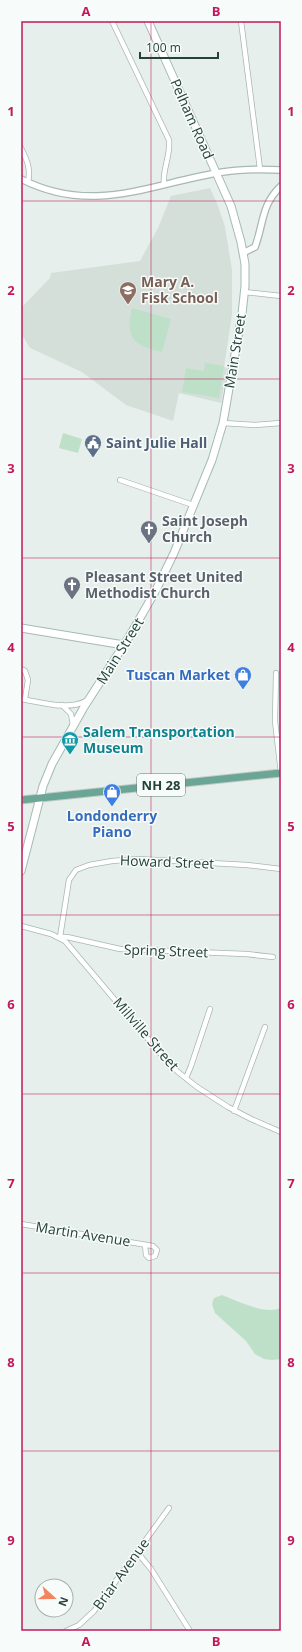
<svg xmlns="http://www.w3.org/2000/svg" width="302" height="1652" viewBox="0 0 302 1652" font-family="'Open Sans',sans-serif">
	<rect width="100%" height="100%" fill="#e6efeb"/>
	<!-- built -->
	<polygon fill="#d4dfda" points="210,188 218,206 225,227 232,270 232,314 224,367 227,368 221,403 179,393 173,421 126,405 82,372 30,348 21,333 21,308 50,278 51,273 140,261 158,228 171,196"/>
	<!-- green -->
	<g fill="#bfe0c8">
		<path d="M132 308 171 319 162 352C133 346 125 337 132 308Z"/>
		<polygon points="205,363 224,366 219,398 182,392 186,368 204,371"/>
		<polygon points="63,433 82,439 78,453 59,448"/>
		<path d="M222 1295C238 1301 265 1315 281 1308V1359L272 1360 264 1359 255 1354 246 1341 215 1313 212 1304 214 1298Z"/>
	</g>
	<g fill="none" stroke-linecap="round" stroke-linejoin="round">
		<!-- minor casing -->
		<g stroke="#a8b8b2" stroke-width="6">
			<g id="minor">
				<path d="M112 21 169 140C171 156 162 169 164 185"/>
				<polyline points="241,21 260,169"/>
				<path d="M21 148C27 160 31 169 28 182"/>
				<polyline points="244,292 281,296"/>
				<polyline points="223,423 255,425 281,423"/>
				<polyline points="120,480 193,505"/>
				<polyline points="21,669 25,671 28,680 25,699"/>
				<polyline points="276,673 275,721 281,773"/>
				<path d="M21 699C41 702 67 711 86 701"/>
				<polyline points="62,705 71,714 73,725"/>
				<polyline points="21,926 51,934 65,941 165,1059 178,1072 197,1087 228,1107 251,1119 281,1132"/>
				<polyline points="273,957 246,954 120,949 67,937 60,937 69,880 76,870 89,865 112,861 138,859 247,865 281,869"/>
				<polyline points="186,1078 191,1066 210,1009"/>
				<polyline points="234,1111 265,1027"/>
				<polyline points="21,1224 153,1246 157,1250 155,1256 149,1258 146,1255 145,1245"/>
				<polyline points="137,1552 151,1569 190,1631"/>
				<polyline points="66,1631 79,1625 94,1611 169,1508"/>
			</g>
		</g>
		<!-- tertiary casing -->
		<g stroke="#a8b8b2" stroke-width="8">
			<g id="tertiary">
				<path d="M21 179C94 216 151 183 223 172 242 169 262 169 281 170"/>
				<path d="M243 253 255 247C264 223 261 205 281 186"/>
			</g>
		</g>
		<!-- secondary casing -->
		<g stroke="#a4bbb3" stroke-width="9">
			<g id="secondary">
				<polyline points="21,628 124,645"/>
				<polyline points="21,871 43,786 52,764 84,707 129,637 156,590 174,553 212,460 223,423 242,314 245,286 245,264 241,242 231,206 148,21"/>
			</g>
		</g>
		<!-- primary casing -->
		<g stroke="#c2cac8" stroke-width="9">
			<polyline id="primary" points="21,800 281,773"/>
		</g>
		<!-- minor -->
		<use href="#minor" stroke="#fff" stroke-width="4.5"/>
		<!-- tertiary -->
		<use href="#tertiary" stroke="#fff" stroke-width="5.5"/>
		<!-- secondary -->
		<use href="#secondary" stroke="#fff" stroke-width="7"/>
		<!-- primary -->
		<use href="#primary" stroke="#6aa596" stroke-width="7"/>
	</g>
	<!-- grid -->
	<path fill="none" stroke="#c2185b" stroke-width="1" stroke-opacity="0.55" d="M151 21V1631M21 201H281M21 379H281M21 558H281M21 737H281M21 915H281M21 1094H281M21 1273H281M21 1451H281"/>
	<!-- icons -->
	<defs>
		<g id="school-pin" transform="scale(0.9)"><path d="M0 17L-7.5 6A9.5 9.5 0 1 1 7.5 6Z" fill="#8d6e63" stroke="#f7fbf9"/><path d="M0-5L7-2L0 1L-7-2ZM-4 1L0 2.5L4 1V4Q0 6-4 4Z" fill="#fff"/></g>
		<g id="civic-pin" transform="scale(0.9)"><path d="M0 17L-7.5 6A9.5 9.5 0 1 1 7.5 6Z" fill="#5c6f8a" stroke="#f7fbf9"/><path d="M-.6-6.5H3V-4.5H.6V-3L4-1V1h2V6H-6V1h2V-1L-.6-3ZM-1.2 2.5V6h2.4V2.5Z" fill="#fff"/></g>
		<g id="church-pin" transform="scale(0.9)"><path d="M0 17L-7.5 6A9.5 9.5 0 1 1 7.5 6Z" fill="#6b7280" stroke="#f7fbf9"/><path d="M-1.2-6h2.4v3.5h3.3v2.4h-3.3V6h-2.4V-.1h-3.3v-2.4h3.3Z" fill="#fff"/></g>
		<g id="shop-pin" transform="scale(0.9)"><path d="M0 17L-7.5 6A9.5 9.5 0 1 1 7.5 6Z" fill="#3f7fe0" stroke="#f7fbf9"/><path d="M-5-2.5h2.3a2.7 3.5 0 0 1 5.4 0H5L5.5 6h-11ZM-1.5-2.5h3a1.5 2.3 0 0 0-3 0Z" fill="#fff"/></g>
		<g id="museum-pin" transform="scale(0.9)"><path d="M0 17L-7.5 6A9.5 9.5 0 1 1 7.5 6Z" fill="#0f9aa8" stroke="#f7fbf9"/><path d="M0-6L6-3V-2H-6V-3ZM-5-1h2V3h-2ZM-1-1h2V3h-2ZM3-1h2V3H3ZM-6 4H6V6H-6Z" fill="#fff"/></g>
	</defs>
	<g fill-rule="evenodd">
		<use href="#school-pin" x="128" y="290"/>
		<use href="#civic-pin" x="93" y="443"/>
		<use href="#church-pin" x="149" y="529"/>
		<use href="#church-pin" x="72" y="585"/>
		<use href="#shop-pin" x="243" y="675"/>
		<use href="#museum-pin" x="70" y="740"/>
		<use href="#shop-pin" x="112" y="792"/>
	</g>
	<g text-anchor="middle" stroke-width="3" stroke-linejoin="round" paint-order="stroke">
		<!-- shield labels -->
		<rect fill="#f7fbf9" stroke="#637a73" stroke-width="1" x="137" y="774" width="48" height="22" rx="3"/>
		<g font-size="13" font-weight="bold" fill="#24423a">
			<text x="161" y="790">NH 28</text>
		</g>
		<!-- street labels -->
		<g font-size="14" fill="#24423a" stroke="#f7fbf9">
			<text transform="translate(192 119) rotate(66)" y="5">Pelham Road</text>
			<text transform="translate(235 351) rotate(-81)" y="5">Main Street</text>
			<text transform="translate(120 651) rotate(-58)" y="5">Main Street</text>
			<text transform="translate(167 862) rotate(2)" y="5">Howard Street</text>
			<text transform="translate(166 951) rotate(2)" y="5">Spring Street</text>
			<text transform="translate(146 1034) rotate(49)" y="5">Millville Street</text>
			<text transform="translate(83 1234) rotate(9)" y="5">Martin Avenue</text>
			<text transform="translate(121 1574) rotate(-54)" y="5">Briar Avenue</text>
		</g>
		<!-- education labels -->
		<g font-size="14" font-weight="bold" fill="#785e54" stroke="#f7fbf9" text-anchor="start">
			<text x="141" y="287">Mary A.<tspan x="141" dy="16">Fisk School</tspan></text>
		</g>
		<!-- service labels -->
		<g font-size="14" font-weight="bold" fill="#4e5e75" stroke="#f7fbf9" text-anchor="start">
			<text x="106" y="448">Saint Julie Hall</text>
		</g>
		<!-- worship labels -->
		<g font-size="14" font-weight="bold" fill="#5b616d" stroke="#f7fbf9" text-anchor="start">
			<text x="162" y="526">Saint Joseph<tspan x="162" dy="16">Church</tspan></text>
			<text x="85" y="582">Pleasant Street United<tspan x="85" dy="16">Methodist Church</tspan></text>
		</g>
		<!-- shop labels -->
		<g font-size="14" font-weight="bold" fill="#366cbe" stroke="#f7fbf9" text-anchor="end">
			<text x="230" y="680">Tuscan Market</text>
			<text x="112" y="821" text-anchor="middle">Londonderry<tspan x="112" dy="16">Piano</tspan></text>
		</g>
		<!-- culture labels -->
		<g font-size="14" font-weight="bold" fill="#0d838f" stroke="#f7fbf9" text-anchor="start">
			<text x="83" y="737">Salem Transportation<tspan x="83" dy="16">Museum</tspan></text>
		</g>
	</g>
	<!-- border -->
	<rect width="302" height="1652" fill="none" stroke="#f7fbf9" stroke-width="44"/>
	<!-- north arrow -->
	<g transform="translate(54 1598) rotate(111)"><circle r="19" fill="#f7fbf9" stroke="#a3b1ad"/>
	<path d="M0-3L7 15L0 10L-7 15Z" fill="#f4845f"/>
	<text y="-6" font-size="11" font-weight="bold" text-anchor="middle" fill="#24423a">N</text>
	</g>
	<!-- scale -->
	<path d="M140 52v6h78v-6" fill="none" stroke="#24423a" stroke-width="2"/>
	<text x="146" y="52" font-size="12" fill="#24423a" stroke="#f7fbf9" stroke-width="3" paint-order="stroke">100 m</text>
	<rect x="22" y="22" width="258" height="1608" fill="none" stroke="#c2185b" stroke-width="1.5"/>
	<g font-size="13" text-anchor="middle" font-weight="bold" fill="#c2185b">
		<text x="86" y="16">A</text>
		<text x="216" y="16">B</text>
		<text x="11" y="116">1</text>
		<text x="291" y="116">1</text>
		<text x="11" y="295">2</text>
		<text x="291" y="295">2</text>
		<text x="11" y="473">3</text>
		<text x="291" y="473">3</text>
		<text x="11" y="652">4</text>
		<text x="291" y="652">4</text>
		<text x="11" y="831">5</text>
		<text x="291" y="831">5</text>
		<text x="11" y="1009">6</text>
		<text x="291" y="1009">6</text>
		<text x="11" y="1188">7</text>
		<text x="291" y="1188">7</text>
		<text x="11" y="1367">8</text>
		<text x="291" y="1367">8</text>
		<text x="11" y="1545">9</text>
		<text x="291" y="1545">9</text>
		<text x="86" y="1646">A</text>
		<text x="216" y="1646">B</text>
	</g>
</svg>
